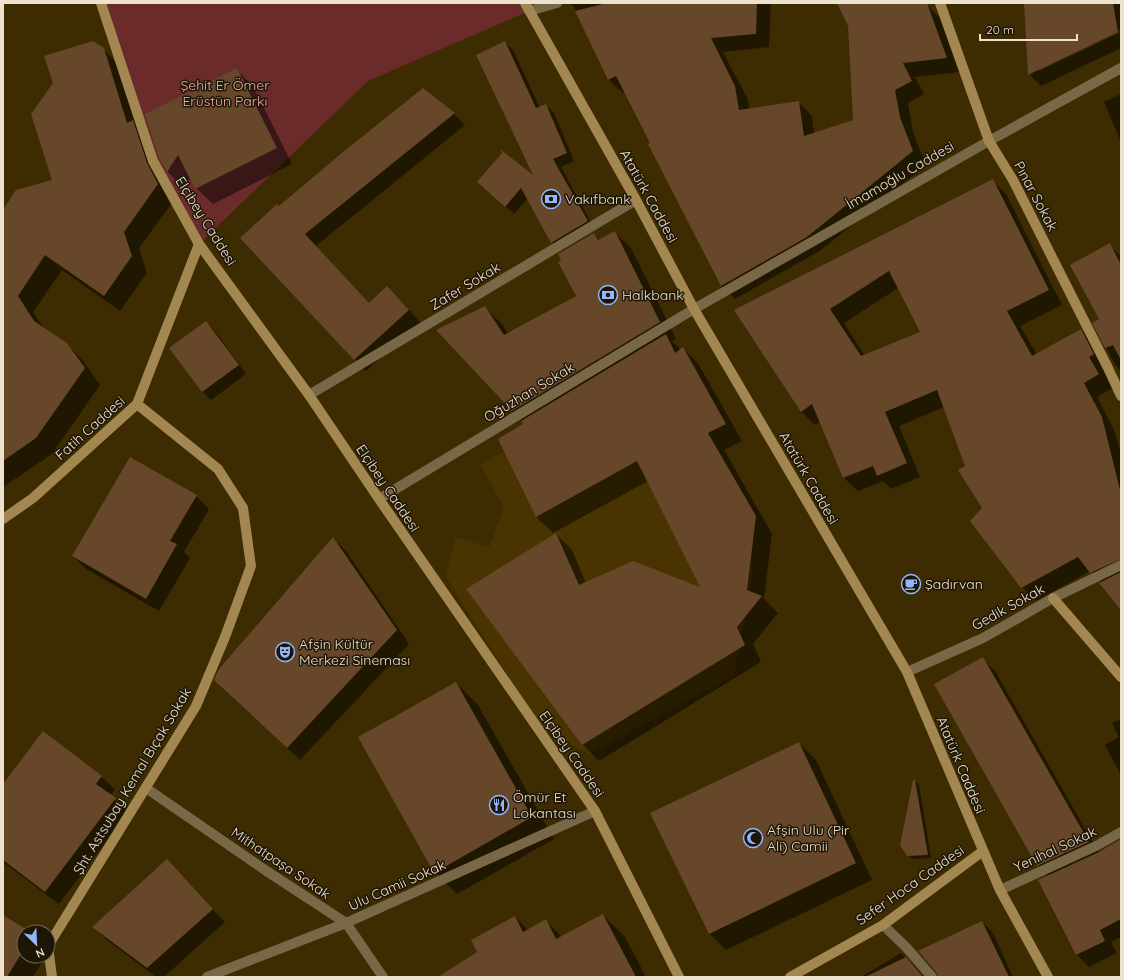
<svg xmlns="http://www.w3.org/2000/svg" width="1124" height="980" viewBox="0 0 1124 980" font-family="Quicksand,sans-serif">
	<rect width="100%" height="100%" fill="#3d2b01"/>
	<!-- built -->
	<polygon fill="#493300" points="657,363 688,451 754,566 734,676 589,754 541,729 446,577 456,537 489,547 504,507 480,465"/>
	<!-- green -->
	<polygon fill="#6a2b2a" points="101,3 524,3 529,11 368,81 199,244 153,161"/>
	<!-- shadow -->
	<g fill="#0007" fill-rule="evenodd">
		<polygon points="570,3 771,3 769,47 723,52 748,100 749,110 799,103 812,116 814,133 854,120 849,26 838,3 912,3 927,5 940,18 960,72 915,77 924,94 908,103 913,132 926,165 821,250 735,299 722,286 650,144 652,143 625,91 623,93 609,80 574,7"/>
		<polygon points="1025,3 1121,3 1121,30 1039,69 1039,71 1121,32 1121,48 1041,86 1029,74"/>
		<polygon points="505,42 513,50 540,108 546,105 554,113 574,161 561,167 595,230 561,250 552,242 528,198 514,214 486,190 535,178"/>
		<polygon points="103,49 119,65 174,200 139,248 147,273 120,311 62,270 33,312 44,328 67,344 83,361 100,385 52,454 3,487 3,211 53,181"/>
		<polygon points="236,69 253,86 292,164 213,204 196,188 191,177 184,188 167,171 160,158"/>
		<polygon points="423,90 454,114 465,125 316,246 369,304 398,298 420,322 366,371 242,238"/>
		<polygon points="1121,94 1121,142 1104,102"/>
		<path d="M992 180 1006 194 1062 305 1020 326 1037 355 1081 330 1095 344 1116 386 1097 397 1115 432 1121 455V608L1102 583 1090 571 1036 601 1022 587 984 508 944 407 899 426 920 477 891 489 883 481 858 491 844 478 821 421 815 425 801 411 735 310ZM898 288 921 333 865 356 844 323Z"/>
		<polygon points="614,232 631,248 676,339 672,341 681,350 683,348 699,365 742,441 724,450 772,534 764,599 778,613 753,644 761,662 599,761 583,745 467,590 556,534 572,550 586,583 702,589 648,481 553,533 536,517 525,424 512,411 485,308 502,324 508,334 577,296 594,234 600,240"/>
		<polygon points="1109,245 1121,256 1121,371 1115,365 1094,323 1100,320"/>
		<polygon points="206,322 215,331 246,374 211,400 202,391"/>
		<polygon points="196,496 209,509 184,552 190,558 159,611 86,569 73,556"/>
		<polygon points="333,538 346,551 409,644 300,760 228,693"/>
		<polygon points="982,659 995,671 1099,853 1121,841 1121,937 1111,942 1117,953 1089,967 1077,955 1040,880 1048,876 1038,865"/>
		<polygon points="456,683 478,705 554,839 457,894 435,872"/>
		<polygon points="1121,719 1121,775 1105,745 1119,737 1112,723"/>
		<polygon points="43,733 102,777 115,790 110,796 128,812 59,904 3,862 3,786"/>
		<polygon points="799,743 816,760 872,880 726,950 710,934 652,813"/>
		<polygon points="915,781 919,785 931,858 912,859 908,855"/>
		<polygon points="167,860 225,922 164,977 156,977 106,939 94,927"/>
		<polygon points="603,915 625,937 646,977 439,977 479,953 515,917 528,930 546,921 562,937"/>
		<polygon points="3,916 29,932 24,932 24,956 46,956 33,977 3,977"/>
		<polygon points="982,922 993,933 1013,977 939,977"/>
		<polygon points="901,953 924,977 861,977"/>
	</g>
	<!-- building -->
	<g fill="#66472a" fill-rule="evenodd">
		<polygon points="607,3 757,3 756,34 711,38 735,86 739,110 799,101 804,136 853,120 848,26 837,3 927,3 947,58 903,63 912,81 895,90 900,117 913,151 807,237 721,286 648,144 650,143 616,76 608,80 575,11"/>
		<polygon points="1024,3 1113,3 1118,32 1028,75"/>
		<polygon points="93,41 104,48 127,123 133,120 147,163 158,184 124,232 132,256 104,296 45,255 18,296 34,321 67,343 85,368 36,438 3,461 3,210 16,190 52,180 31,114 53,83 44,56"/>
		<polygon points="505,41 536,108 546,104 567,153 553,159 588,221 551,243 521,188 505,207 477,182 502,153 500,149 533,175 476,55"/>
		<polygon points="237,68 277,148 195,189 178,155 167,172 159,158 145,114"/>
		<polygon points="423,88 455,113 305,234 369,303 387,286 409,310 354,360 240,238 277,204 279,206 343,152"/>
		<path d="M993 179 1049 290 1007 311 1032 356 1081 329 1094 354 1089 357 1099 374 1084 383 1102 417 1121 494V559L1090 573 1078 557 1021 588 970 521 982 508 958 470 965 466 937 390 885 412 907 463 877 476 873 466 843 478 812 404 801 412 734 310ZM889 271 920 332 861 356 830 309Z"/>
		<polygon points="615,231 660,322 512,411 436,330 485,306 504,335 576,296 558,262 561,260 558,254 594,233 598,240"/>
		<polygon points="1110,243 1121,265 1121,360 1113,345 1105,348 1092,323 1099,319 1070,265"/>
		<polygon points="206,321 239,365 202,392 169,348"/>
		<polygon points="666,334 675,353 683,347 726,424 708,433 756,516 747,590 762,596 737,627 745,645 582,745 466,589 556,533 579,585 633,561 700,587 637,461 536,517 498,439 523,424 521,421"/>
		<polygon points="130,457 197,495 170,541 177,544 146,599 72,556"/>
		<polygon points="333,537 397,630 287,748 214,680 219,669"/>
		<polygon points="1121,572 1121,610 1099,583"/>
		<polygon points="983,657 1089,842 1037,866 934,684"/>
		<polygon points="456,682 532,817 434,873 358,737"/>
		<polygon points="43,731 102,776 96,784 116,798 45,892 3,860 3,784"/>
		<polygon points="799,742 856,863 709,934 650,813"/>
		<polygon points="913,780 915,780 928,855 907,856 900,845"/>
		<polygon points="1121,839 1121,919 1100,930 1105,941 1076,955 1038,880 1099,852"/>
		<polygon points="167,859 213,909 147,968 92,927"/>
		<polygon points="603,914 636,977 438,977 477,952 471,940 515,916 523,932 546,919 556,939"/>
		<polygon points="3,915 31,932 24,932 24,949 7,977 3,977"/>
		<polygon points="982,921 1009,977 938,977 937,973 918,951"/>
		<polygon points="906,957 923,977 865,977"/>
	</g>
	<g fill="none" stroke-linecap="round" stroke-linejoin="round">
		<!-- street -->
		<g stroke="#796847" stroke-width="10">
			<polyline points="529,11 557,3"/>
			<polyline points="309,395 636,200"/>
			<polyline points="379,499 694,309 989,141 1121,68"/>
			<polyline points="907,672 983,638 1053,598 1121,565"/>
			<polyline points="146,788 265,870 346,923 383,977"/>
			<polyline points="1000,890 1096,846 1121,832"/>
			<polyline points="883,925 906,947 932,977"/>
			<polyline points="207,977 346,923 595,811"/>
		</g>
		<!-- secondary -->
		<g stroke="#a38751" stroke-width="10">
			<polyline points="101,3 153,161 199,244 309,395 379,499 595,811 679,977"/>
			<polyline points="525,3 636,200 694,309 907,672 1000,890 1048,977"/>
			<polyline points="940,3 989,141 1013,180 1108,368 1121,396"/>
			<polyline points="3,519 33,498 137,404 199,244"/>
			<polyline points="1053,598 1121,677"/>
			<polyline points="52,977 48,946 196,706 225,637 251,566 243,508 218,469 137,404"/>
			<polyline points="790,977 883,925 983,851"/>
		</g>
	</g>
	<!-- icons -->
	<defs>
		<g id="bank-ring" transform="scale(1)"><circle r="9.5" fill="#1d1506" stroke="#93b7fd" stroke-width="1.5"/><path d="M-6-4H6V4H-6ZM0-2.3a2.3 2.3 0 1 0 0 4.6a2.3 2.3 0 1 0 0-4.6Z" fill="#93b7fd"/></g>
		<g id="cafe-ring" transform="scale(1)"><circle r="9.5" fill="#1d1506" stroke="#93b7fd" stroke-width="1.5"/><path d="M-5.5-4.5H6V0H3Q3 3.5 0 3.5H-2.5Q-5.5 3.5-5.5 0ZM3-3.2v2h1.7v-2ZM-6 4.5H4V6H-6Z" fill="#93b7fd"/></g>
		<g id="theatre-ring" transform="scale(1)"><circle r="9.5" fill="#1d1506" stroke="#93b7fd" stroke-width="1.5"/><path d="M-5-5.5Q0-4 5-5.5V0Q5 5 0 6Q-5 5-5 0ZM-3.3-2.5H-1v1.5H-3.3ZM1-2.5H3.3v1.5H1ZM-2.8 1Q0 5.5 2.8 1Z" fill="#93b7fd"/></g>
		<g id="restaurant-ring" transform="scale(1)"><circle r="9.5" fill="#1d1506" stroke="#93b7fd" stroke-width="1.5"/><path d="M-5-6h1v4h1v-4h1v4h1v-4h1v5L-1.5 .5V6h-2V.5L-5-1ZM5-6V6H3V1.5H1.5Q1.5-4 5-6Z" fill="#93b7fd"/></g>
		<g id="mosque-ring" transform="scale(1)"><circle r="9.5" fill="#1d1506" stroke="#93b7fd" stroke-width="1.5"/><path d="M3.5-4.9A6 6 0 1 0 3.5 4.9A5 5 0 1 1 3.5-4.9Z" fill="#93b7fd"/></g>
	</defs>
	<g fill-rule="evenodd">
		<use href="#bank-ring" x="551" y="199"/>
		<use href="#bank-ring" x="608" y="295"/>
		<use href="#cafe-ring" x="911" y="584"/>
		<use href="#theatre-ring" x="285" y="652"/>
		<use href="#restaurant-ring" x="499" y="805"/>
		<use href="#mosque-ring" x="753" y="838"/>
	</g>
	<g text-anchor="middle" stroke-width="3" stroke-linejoin="round" paint-order="stroke">
		<!-- park labels -->
		<g font-size="14" fill="#f7ada8" stroke="#1d1506">
			<text x="225" y="90">Şehit Er Ömer<tspan x="225" dy="16">Erüstün Parkı</tspan></text>
		</g>
		<!-- street labels -->
		<g font-size="14" fill="#ede2cd" stroke="#1d1506">
			<text transform="translate(900 175) rotate(-30)" y="5">İmamoğlu Caddesi</text>
			<text transform="translate(649 196) rotate(61)" y="5">Atatürk Caddesi</text>
			<text transform="translate(1036 196) rotate(62)" y="5">Pınar Sokak</text>
			<text transform="translate(206 221) rotate(58)" y="5">Elçibey Caddesi</text>
			<text transform="translate(465 286) rotate(-31)" y="5">Zafer Sokak</text>
			<text transform="translate(529 392) rotate(-31)" y="5">Oğuzhan Sokak</text>
			<text transform="translate(90 428) rotate(-42)" y="5">Fatih Caddesi</text>
			<text transform="translate(809 478) rotate(60)" y="5">Atatürk Caddesi</text>
			<text transform="translate(388 488) rotate(56)" y="5">Elçibey Caddesi</text>
			<text transform="translate(1008 607) rotate(-29)" y="5">Gedik Sokak</text>
			<text transform="translate(572 754) rotate(55)" y="5">Elçibey Caddesi</text>
			<text transform="translate(961 765) rotate(67)" y="5">Atatürk Caddesi</text>
			<text transform="translate(132 781) rotate(-59)" y="5">Şht. Astsubay Kemal Bıçak Sokak</text>
			<text transform="translate(1055 849) rotate(-25)" y="5">Yenihal Sokak</text>
			<text transform="translate(281 863) rotate(34)" y="5">Mithatpaşa Sokak</text>
			<text transform="translate(397 885) rotate(-24)" y="5">Ulu Camii Sokak</text>
			<text transform="translate(910 885) rotate(-35)" y="5">Sefer Hoca Caddesi</text>
		</g>
		<!-- poi labels -->
		<g font-size="14" fill="#ede2cd" stroke="#1d1506" text-anchor="start">
			<text x="565" y="204">Vakıfbank</text>
			<text x="622" y="300">Halkbank</text>
			<text x="925" y="589">Şadırvan</text>
			<text x="299" y="649">Afşin Kültür<tspan x="299" dy="16">Merkezi Sineması</tspan></text>
			<text x="513" y="802">Ömür Et<tspan x="513" dy="16">Lokantası</tspan></text>
			<text x="767" y="835">Afşin Ulu (Pir<tspan x="767" dy="16">Ali) Camii</tspan></text>
		</g>
	</g>
	<!-- border -->
	<rect width="1124" height="980" fill="none" stroke="#ede2cd" stroke-width="8"/>
	<!-- north arrow -->
	<g transform="translate(36 944) rotate(156)"><circle r="19" fill="#1d1506" stroke="#706756"/>
	<path d="M0-3L7 15L0 10L-7 15Z" fill="#93b7fd"/>
	<text y="-6" font-size="11" font-weight="bold" text-anchor="middle" fill="#ede2cd">N</text>
	</g>
	<!-- scale -->
	<path d="M980 34v6h97v-6" fill="none" stroke="#ede2cd" stroke-width="2"/>
	<text x="986" y="34" font-size="12" fill="#ede2cd" stroke="#1d1506" stroke-width="3" paint-order="stroke">20 m</text>
</svg>
